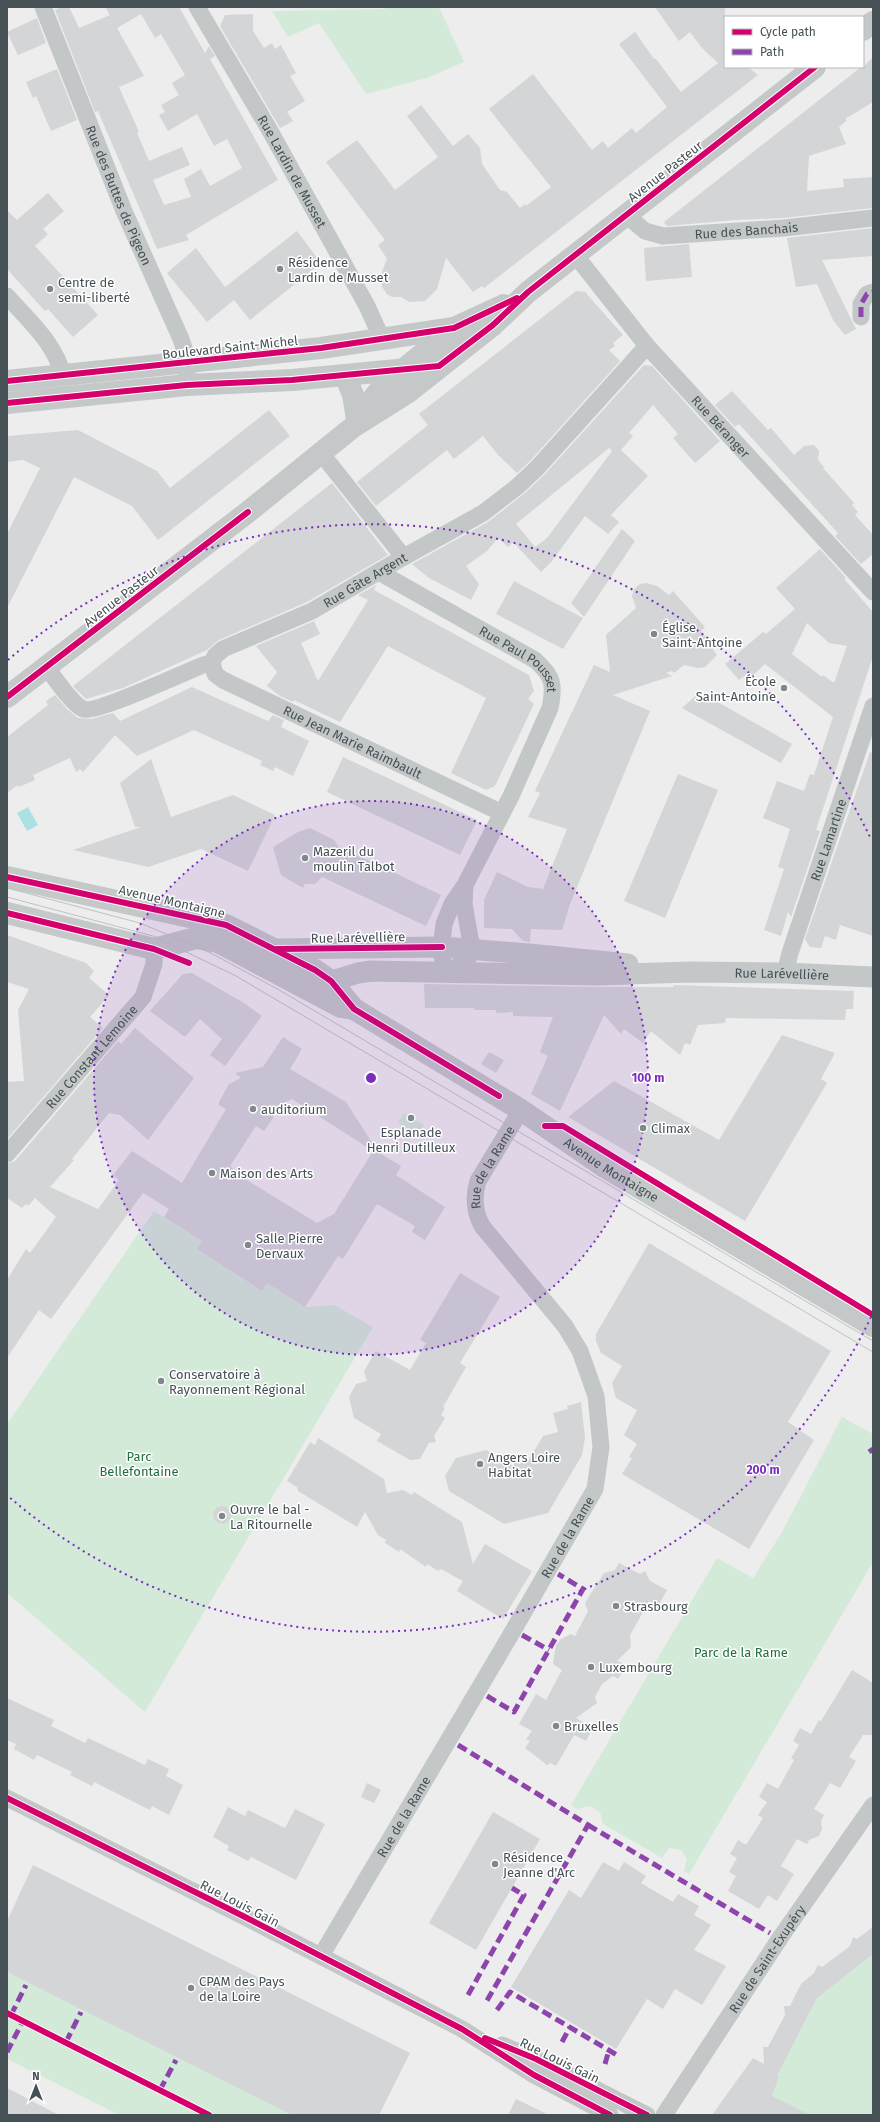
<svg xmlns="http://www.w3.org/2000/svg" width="880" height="2122" viewBox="0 0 880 2122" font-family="'Fira Sans',sans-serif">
	<rect width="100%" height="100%" fill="#ededed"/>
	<!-- green -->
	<g fill="#d3ead9">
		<polygon points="388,7 439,7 464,62 427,78 366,94 319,23 288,37 272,11 385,9"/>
		<polygon points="404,1113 424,1125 418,1134 398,1123"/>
		<polygon points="154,1211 202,1241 197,1249 262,1291 267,1283 305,1307 334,1305 373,1327 145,1712 7,1593 7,1424"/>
		<polygon points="842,1417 873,1434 873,1562 689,1874 684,1871 687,1859 681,1850 669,1848 662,1858 603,1824 600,1812 590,1806 577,1809 571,1805 717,1558 753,1578 782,1532"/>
		<polygon points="873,1954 873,2115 811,2115 769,2101 779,2078 777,2076 817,1998"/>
		<polygon points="7,1972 292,2115 119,2115 7,2059"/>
	</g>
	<!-- water -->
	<polygon fill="#ace1e4" points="28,807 38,825 27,831 17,813"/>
	<!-- building -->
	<g fill="#d3d5d6" fill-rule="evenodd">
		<path d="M61 7H69L79 28 110 15 105 7H179L205 53 209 46 215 56 210 59 278 180 186 235 189 240 157 249 98 111 95 112 55 10ZM141 14 155 38 161 34 185 75 172 83 179 95 161 105 165 112 159 115 168 131 197 114 214 146 227 139 242 168 210 186 201 169 184 179 191 197 164 205 153 180 190 165 182 147 149 161 137 133 139 132 119 87 144 76 117 28Z"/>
		<polygon points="655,7 725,7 725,67 748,67 758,75 484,288 482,286 473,292 446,258 437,289 425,301 409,302 401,297 392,297 387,294 382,287 381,274 387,259 378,245 385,240 326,162 357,140 395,190 438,157 407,116 421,105 453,146 468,134 480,148 482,164 500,190 507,192 520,208 525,204 526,206 551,187 489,109 533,74 592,150 603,141 608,148 632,128 636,133 667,107 619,44 635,32 654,59 656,59 681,92 718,63 702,48 690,32 679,41"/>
		<polygon points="253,14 253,31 264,48 272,43 275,49 281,45 296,73 290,76 305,101 287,112 293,121 280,128 220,26 225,15"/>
		<polygon points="37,18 46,43 18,55 7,32"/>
		<polygon points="873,57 873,102 845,119 847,120 839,127 846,144 809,156 807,191 844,187 843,179 873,177 873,208 783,218 736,220 667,226 664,222 861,67 863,67"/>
		<polygon points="57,69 77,120 51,131 36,96 33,98 26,82"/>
		<polygon points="48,193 64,211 43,229 48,234 35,246 98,315 73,337 48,309 45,311 7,269 7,210 17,220"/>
		<polygon points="873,228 873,256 822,260 856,329 845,335 833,320 817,284 796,287 787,238"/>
		<polygon points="297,231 321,263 250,320 234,300 207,322 167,273 196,248 225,287"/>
		<polygon points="689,244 692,277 646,281 644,248"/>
		<polygon points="576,291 585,292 623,335 613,343 615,346 609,350 620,361 530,461 517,473 498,455 483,436 454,459 447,450 376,506 357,482 428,425 419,414"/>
		<path d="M644 365 652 366 720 441 695 463 673 438 678 434 653 405 629 433 633 436 621 450 648 476 611 515 619 522 608 534 585 516 552 561 541 572 513 542 508 547 498 538 487 551 466 566 479 584 471 600 429 578 412 564 488 522 525 493 544 475ZM609 448 612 451 547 538 535 547 516 524Z"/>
		<polygon points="732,391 768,430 771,428 794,455 804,446 814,445 819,451 818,460 824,467 823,468 854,503 852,505 858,512 855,515 873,535 873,554 861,564 835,536 838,533 739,424 735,427 715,405"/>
		<polygon points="269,410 290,436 158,540 132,506 74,477 7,608 7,534 40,468 23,460 7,462 7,436 78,430 157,471 170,488"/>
		<polygon points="332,483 388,555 307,602 219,640 207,650 123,688 86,699 73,686"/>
		<polygon points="622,529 635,541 584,617 571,603"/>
		<path d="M820 549 846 578 844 579 873 612V656L816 830 820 831 791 917 788 912 781 936 764 930 784 869 778 867 790 829 763 818 777 781 804 791 810 774 814 775 833 717 765 664 750 678 747 674 739 680 725 664 763 632 766 634 795 609 776 588ZM807 623 829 643 847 646 834 683 823 675 822 677 792 654Z"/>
		<polygon points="514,581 583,618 563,649 496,614"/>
		<polygon points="646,583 657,586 669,595 673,591 705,627 701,631 706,638 705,639 717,655 705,667 698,668 684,665 674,673 672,671 666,673 672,676 613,695 650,711 570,904 562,930 531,929 530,942 523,941 512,929 484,928 484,900 497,872 528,887 543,889 567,829 528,817 540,793 535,791 594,665 610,672 606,635 636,608 632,596 634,589 640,584"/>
		<polygon points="376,585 374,590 529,675 534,691 528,699 534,704 495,786 486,790 451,773 486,698 388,646 340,722 294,700 293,702 280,696 267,686 277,672 256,646 314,621 320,634 301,643 318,681 368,600 358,595"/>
		<polygon points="192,687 268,721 273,715 284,720 281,727 309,741 293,776 275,767 273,771 260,765 262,761 194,730 137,756 115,735 83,772 80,769 76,772 70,758 33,775 35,780 19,787 18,785 7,793 7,737 48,705 46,701 55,695 67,709 78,718 91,719 113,713 120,721"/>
		<polygon points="700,692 792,744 781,763 682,708"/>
		<polygon points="870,752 873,753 873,936 840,925 836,940 825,936 821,948 810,947 805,939"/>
		<polygon points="343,757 477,820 460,855 327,792"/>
		<polygon points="151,759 171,817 233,795 275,815 248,871 201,849 148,867 73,850 141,827 135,827 120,783"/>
		<polygon points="678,774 718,790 665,918 624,901"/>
		<polygon points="310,828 334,840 338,846 441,895 426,926 322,877 315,884 305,884 303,888 281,875 273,847 298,832"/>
		<polygon points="7,935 86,963 94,971 89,978 109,995 90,1017 103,1028 7,1139 7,1082 24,1081 18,1010 29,989 7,982"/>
		<polygon points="192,973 244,1003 262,1016 225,1066 210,1055 222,1039 200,1019 185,1037 150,1011 183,974"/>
		<polygon points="424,984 597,987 673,987 674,985 854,991 853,1009 846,1009 845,1020 726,1018 725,1023 698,1025 690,1045 685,1043 680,1055 651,1031 643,1043 624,1029 621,1034 604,1015 560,1111 531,1094 548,1056 540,1052 553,1017 513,1016 513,1012 496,1013 496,1010 474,1010 474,1008 425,1008"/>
		<path d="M135 1028 194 1078 148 1140 120 1115 109 1113 72 1159 74 1160 50 1187 98 1209 119 1180 113 1175 132 1151 182 1183 226 1109 219 1105V1102L229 1084 241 1078 235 1073 263 1067 283 1037 302 1049 290 1069 346 1102 378 1152 401 1166 396 1175 445 1207 425 1240 412 1232 415 1226 377 1204 343 1259 338 1256 305 1307 267 1283 262 1291 197 1249 202 1241 164 1217 169 1209 143 1193 51 1319 39 1310 7 1358V1280L26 1249 30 1253 56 1217 35 1198 28 1206 26 1204 22 1208 7 1198V1164L15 1161 118 1041 121 1044ZM292 1099 373 1151 334 1214 317 1223 235 1173 236 1171 230 1166 256 1126 264 1131 273 1118 276 1106Z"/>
		<polygon points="782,1035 835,1053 821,1079 827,1083 745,1221 568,1117 614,1081 719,1140"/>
		<polygon points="489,1052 504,1060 496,1073 481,1064"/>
		<polygon points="649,1243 831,1351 788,1422 814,1440 749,1549 622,1474 632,1458 629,1457 637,1444 624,1435 637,1410 616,1398 612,1383 622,1366 601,1353 596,1341 596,1334"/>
		<polygon points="460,1273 500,1297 460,1363 466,1367 443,1407 445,1408 441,1415 445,1418 434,1436 436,1442 429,1443 420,1459 410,1460 377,1441 381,1434 354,1418 349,1397 356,1384 367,1381 364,1371 376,1351 410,1370 426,1343 420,1340"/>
		<polygon points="581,1402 585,1438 582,1455 548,1513 504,1524 449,1491 445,1476 456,1458 486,1450 513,1466 518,1458 527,1463 543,1436 558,1432 553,1413 568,1409 567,1406"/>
		<polygon points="318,1438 384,1479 387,1493 403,1490 412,1495 414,1492 462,1522 473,1564 485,1544 532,1571 503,1619 457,1591 463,1581 441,1569 438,1571 427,1564 426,1567 400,1549 399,1552 385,1543 386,1540 378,1535 365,1512 357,1527 298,1491 297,1487 287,1481 310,1442 315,1445"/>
		<circle cx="222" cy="1515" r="9"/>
		<polygon points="619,1563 640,1574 645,1571 650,1581 667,1590 658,1606 649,1601 633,1630 630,1635 631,1647 617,1661 626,1665 618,1679 613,1676 602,1684 595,1697 597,1703 576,1718 593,1728 586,1741 574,1735 556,1766 551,1763 547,1765 525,1748 530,1741 526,1739 532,1731 519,1724 536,1694 546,1700 562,1670 553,1664 556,1645 561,1639 571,1634 575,1636 588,1611 585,1603 604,1573 615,1570"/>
		<polygon points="852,1670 873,1683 873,1735 863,1735 849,1757 856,1761 840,1788 830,1783 814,1809 824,1815 821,1821 822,1829 819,1836 809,1840 807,1844 797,1839 781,1866 794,1874 777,1901 768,1895 759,1909 728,1891 736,1876 729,1872 737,1858 730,1854 738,1840 746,1845 763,1818 758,1815 767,1802 759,1797 767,1783 778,1789 794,1760 791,1758 799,1745 793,1741 800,1728 811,1734 819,1720 821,1721"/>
		<polygon points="7,1698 54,1720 51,1726 85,1743 88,1738 145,1765 148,1759 169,1769 166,1776 183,1785 169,1815 152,1806 150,1810 94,1782 92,1786 70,1775 72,1772 37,1755 34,1760 14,1749 16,1744 7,1740"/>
		<polygon points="367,1783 381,1790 374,1803 361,1797"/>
		<polygon points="228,1807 245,1816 248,1810 285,1828 295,1809 325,1824 296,1880 251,1857 248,1861 227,1850 229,1846 213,1837"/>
		<polygon points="493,1812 540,1839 476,1950 429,1923"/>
		<polygon points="603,1862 619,1871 624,1862 646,1876 641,1883 673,1902 678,1894 699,1906 694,1915 711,1925 694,1950 726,1966 702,2005 675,1989 663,2009 647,1999 616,2049 511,1987 569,1890 581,1898"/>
		<polygon points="33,1865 410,2053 379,2115 292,2115 7,1972 7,1921"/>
		<polygon points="873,1927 873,1954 817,1998 777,2076 779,2077 772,2096 811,2115 712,2115 753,2058 764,2064 763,2047 768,2047 785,2015 784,2006 790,2006 801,1984 814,1973 818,1965 822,1967 850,1946 853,1937 857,1939"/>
		<polygon points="7,2088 59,2115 7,2115"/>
		<polygon points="516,2099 549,2115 508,2115"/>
	</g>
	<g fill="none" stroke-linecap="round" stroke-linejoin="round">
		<!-- minor -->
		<g stroke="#c4c7c8" stroke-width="17">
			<path id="s1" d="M43 7 124 211 181 339 185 351 187 374"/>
			<path id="s2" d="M197 7 269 129 367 306 382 339"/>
			<path id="s3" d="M626 215 645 231 663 236 784 228 873 218"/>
			<path id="s4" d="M576 256 647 346 873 592"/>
			<path d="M7 296C29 321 54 342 63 375"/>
			<polyline points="861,317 861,304 867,294 873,292"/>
			<polyline points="321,453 398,550 402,558"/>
			<path id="s5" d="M379 572 535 660C553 676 555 684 550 708L511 796 465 885 452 904 444 924 442 941 443 972C457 967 468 965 472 949L464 904 465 885"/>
			<path id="s6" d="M212 663 215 674 223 680 502 813"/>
			<path id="s7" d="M47 668C55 678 71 703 83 709 95 714 186 672 203 665L212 663 215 656 223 649 312 611 402 558 483 513 518 486 537 468 647 346"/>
			<path id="s8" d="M785 973 790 953 873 706"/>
			<path id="s9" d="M7 1154 143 997 154 964V949"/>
			<polyline points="7,1798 243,1916 462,2029 534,2075 610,2115"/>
			<path id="s10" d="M321 1956 510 1636 595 1489 601 1447 596 1396 580 1351 565 1326 482 1226C474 1211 473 1197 478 1181L521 1110"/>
			<polyline points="502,2045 536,2059 647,2115"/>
			<path id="s11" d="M664 2115 780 1938 873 1805"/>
		</g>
		<!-- tertiary -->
		<g stroke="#c4c7c8" stroke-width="21">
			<polyline points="275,949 442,947 529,954 628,964"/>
			<path id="s12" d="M316 986 358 973 371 971 597 975 690 972 785 973 873 977"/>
		</g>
		<!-- secondary -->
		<g stroke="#c4c8c9" stroke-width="22">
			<polyline points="863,30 873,22"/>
			<polyline points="345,375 353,395 357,419"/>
			<polyline points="7,381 321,348 454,328"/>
			<polyline points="7,403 187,385 292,380 439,366"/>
			<polyline points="358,418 382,387 454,328 504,305"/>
			<polyline points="7,697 248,512 353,427 407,393 493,325 528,292 815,67"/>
			<polyline points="7,877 226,925 315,970 331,981 354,1009"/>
			<path id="s13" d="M7 913 154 949 196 938 218 942 341 1007 354 1009 521 1110 603 1166 873 1326"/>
		</g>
		<!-- tram -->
		<g stroke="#c0c2c2" stroke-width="1">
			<polyline points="7,888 140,923 209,952 281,991 873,1341"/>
			<polyline points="7,897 153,936 236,976 873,1352"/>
		</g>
		<!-- quiet -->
		<g stroke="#8e44ad" stroke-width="5" stroke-dasharray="10 5" stroke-linecap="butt">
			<polyline points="861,317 861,304 867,294 873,292"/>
			<polyline points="869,1452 873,1449"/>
			<polyline points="522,1635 549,1650"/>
			<polyline points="487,1696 514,1712 583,1589 558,1574"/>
			<polyline points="458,1745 588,1825 485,2004"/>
			<polyline points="588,1825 770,1933"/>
			<polyline points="468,1995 524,1895 512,1888"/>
			<polyline points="497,2010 510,1992 617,2055"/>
			<polyline points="11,2015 26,1985"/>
			<polyline points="66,2042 81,2012"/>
			<polyline points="562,2042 570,2027"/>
			<polyline points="7,2052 23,2021"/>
			<polyline points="605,2064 609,2050"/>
			<polyline points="160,2090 176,2060"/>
		</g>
		<!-- cycleway casing -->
		<g stroke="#fff" stroke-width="8">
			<g id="cycleway">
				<polyline points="7,381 321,348 454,328 517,298"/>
				<polyline points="7,403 187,385 292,380 439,366 493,325 528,292 815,67"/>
				<polyline points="7,697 248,512"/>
				<polyline points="7,877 226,925 315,970 331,981 354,1009 499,1096"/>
				<polyline points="7,913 154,949 189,963"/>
				<polyline points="277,949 442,947"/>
				<polyline points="545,1126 563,1126 873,1315"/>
				<polyline points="7,1798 243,1916 462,2029 534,2075 610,2115"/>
				<polyline points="7,2013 209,2115"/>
				<polyline points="485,2038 536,2059 647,2115"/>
			</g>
		</g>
		<!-- cycleway -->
		<use href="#cycleway" stroke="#d6006c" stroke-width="6"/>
	</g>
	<!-- distance rings -->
	<circle cx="371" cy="1078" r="277" fill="#7b2cbf" fill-opacity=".12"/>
	<g fill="none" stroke="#7b2cbf" stroke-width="2" stroke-dasharray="2 4">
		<circle cx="371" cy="1078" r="277"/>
		<path d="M871 1317A554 554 0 0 1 8 1496M8 660A554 554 0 0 1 871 839"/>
	</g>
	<!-- markers -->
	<g fill="#80888b" stroke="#fff" stroke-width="1.5">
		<circle cx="280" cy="269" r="4"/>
		<circle cx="50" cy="289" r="4"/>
		<circle cx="654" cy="634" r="4"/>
		<circle cx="784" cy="688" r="4"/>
		<circle cx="305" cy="858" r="4"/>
		<circle cx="253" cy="1109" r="4"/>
		<circle cx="411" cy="1118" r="4"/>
		<circle cx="643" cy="1128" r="4"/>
		<circle cx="212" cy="1173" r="4"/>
		<circle cx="248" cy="1245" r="4"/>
		<circle cx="161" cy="1381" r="4"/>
		<circle cx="480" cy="1464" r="4"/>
		<circle cx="222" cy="1516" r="4"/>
		<circle cx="616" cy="1606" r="4"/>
		<circle cx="591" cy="1667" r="4"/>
		<circle cx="556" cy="1726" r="4"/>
		<circle cx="495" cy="1864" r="4"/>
		<circle cx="191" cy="1988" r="4"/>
	</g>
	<g text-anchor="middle" stroke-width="3" stroke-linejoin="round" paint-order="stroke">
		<!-- street labels -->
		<g font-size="13" fill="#465156" stroke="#fff">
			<text transform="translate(665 171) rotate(-38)" y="5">Avenue Pasteur</text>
			<text dy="5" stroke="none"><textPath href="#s2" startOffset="190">Rue Lardin de Musset</textPath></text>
			<text dy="5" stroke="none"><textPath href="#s1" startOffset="203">Rue des Buttes de Pigeon</textPath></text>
			<text dy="5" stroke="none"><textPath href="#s3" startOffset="127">Rue des Banchais</textPath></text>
			<text transform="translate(230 347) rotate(-6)" y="5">Boulevard Saint-Michel</text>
			<text dy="5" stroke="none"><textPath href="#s4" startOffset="224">Rue Béranger</textPath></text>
			<text dy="5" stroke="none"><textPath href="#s7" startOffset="369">Rue Gâte Argent</textPath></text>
			<text transform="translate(121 596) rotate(-38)" y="5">Avenue Pasteur</text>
			<text dy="5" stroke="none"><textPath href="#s5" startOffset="167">Rue Paul Pousset</textPath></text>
			<text dy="5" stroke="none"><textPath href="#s6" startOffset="165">Rue Jean Marie Raimbault</textPath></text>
			<text dy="5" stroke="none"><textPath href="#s8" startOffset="140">Rue Lamartine</textPath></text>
			<text transform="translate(172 901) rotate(13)" y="5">Avenue Montaigne</text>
			<text transform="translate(358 937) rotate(-1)" y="5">Rue Larévellière</text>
			<text dy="5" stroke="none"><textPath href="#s12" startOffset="468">Rue Larévellière</textPath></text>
			<text dy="5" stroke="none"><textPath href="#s9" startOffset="129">Rue Constant Lemoine</textPath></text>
			<text dy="5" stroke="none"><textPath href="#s10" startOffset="906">Rue de la Rame</textPath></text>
			<text dy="5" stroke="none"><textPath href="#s13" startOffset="673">Avenue Montaigne</textPath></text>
			<text dy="5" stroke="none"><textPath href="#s10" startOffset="486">Rue de la Rame</textPath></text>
			<text dy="5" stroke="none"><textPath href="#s10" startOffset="162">Rue de la Rame</textPath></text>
			<text transform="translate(240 1903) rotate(27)" y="5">Rue Louis Gain</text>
			<text dy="5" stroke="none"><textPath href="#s11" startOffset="187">Rue de Saint-Exupéry</textPath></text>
			<text transform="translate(560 2060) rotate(26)" y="5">Rue Louis Gain</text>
		</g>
		<!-- poi labels -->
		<g font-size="13" fill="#465156" stroke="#fff" text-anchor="start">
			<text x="288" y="267">Résidence<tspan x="288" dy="15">Lardin de Musset</tspan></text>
			<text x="58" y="287">Centre de<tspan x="58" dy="15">semi-liberté</tspan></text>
			<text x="662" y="632">Église<tspan x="662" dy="15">Saint-Antoine</tspan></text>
			<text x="776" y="686" text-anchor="end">École<tspan x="776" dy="15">Saint-Antoine</tspan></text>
			<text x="313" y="856">Mazeril du<tspan x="313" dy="15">moulin Talbot</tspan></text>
			<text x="261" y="1114">auditorium</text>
			<text x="651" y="1133">Climax</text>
			<text x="411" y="1137" text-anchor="middle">Esplanade<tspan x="411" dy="15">Henri Dutilleux</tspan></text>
			<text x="220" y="1178">Maison des Arts</text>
			<text x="256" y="1243">Salle Pierre<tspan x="256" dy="15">Dervaux</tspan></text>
			<text x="169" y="1379">Conservatoire à<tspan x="169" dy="15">Rayonnement Régional</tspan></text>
			<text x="488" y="1462">Angers Loire<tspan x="488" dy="15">Habitat</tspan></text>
			<text x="230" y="1514">Ouvre le bal -<tspan x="230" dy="15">La Ritournelle</tspan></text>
			<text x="624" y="1611">Strasbourg</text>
			<text x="599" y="1672">Luxembourg</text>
			<text x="564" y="1731">Bruxelles</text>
			<text x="503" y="1862">Résidence<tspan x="503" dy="15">Jeanne d'Arc</tspan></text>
			<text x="199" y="1986">CPAM des Pays<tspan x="199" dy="15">de la Loire</tspan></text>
		</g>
		<!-- park labels -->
		<g font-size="13" fill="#216e3b" stroke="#fff">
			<text x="139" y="1461">Parc<tspan x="139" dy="15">Bellefontaine</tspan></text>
			<text x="741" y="1657">Parc de la Rame</text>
		</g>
	</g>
	<circle cx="371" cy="1078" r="6" fill="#7b2cbf" stroke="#fff" stroke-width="2"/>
	<g font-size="12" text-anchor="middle" font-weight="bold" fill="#7b2cbf" stroke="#fff" stroke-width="3" stroke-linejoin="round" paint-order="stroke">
		<text x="648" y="1082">100 m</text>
		<text x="763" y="1474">200 m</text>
	</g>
	<!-- border -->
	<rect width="880" height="2122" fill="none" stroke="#465156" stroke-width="16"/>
	<!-- legend -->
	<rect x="724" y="16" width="140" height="52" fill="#ffffff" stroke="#b5b9bb"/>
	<rect x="732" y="29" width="20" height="6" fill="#d6006c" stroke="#b5b9bb"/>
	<text x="760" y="36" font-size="12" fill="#465156">Cycle path</text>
	<rect x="732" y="49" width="20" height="6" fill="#8e44ad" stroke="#b5b9bb"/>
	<text x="760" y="56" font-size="12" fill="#465156">Path</text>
	<!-- north arrow -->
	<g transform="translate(36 2086)" stroke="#ffffff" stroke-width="3" paint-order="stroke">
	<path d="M0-3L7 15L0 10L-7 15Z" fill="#465156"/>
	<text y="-6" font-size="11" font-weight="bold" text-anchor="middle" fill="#465156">N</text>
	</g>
</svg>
